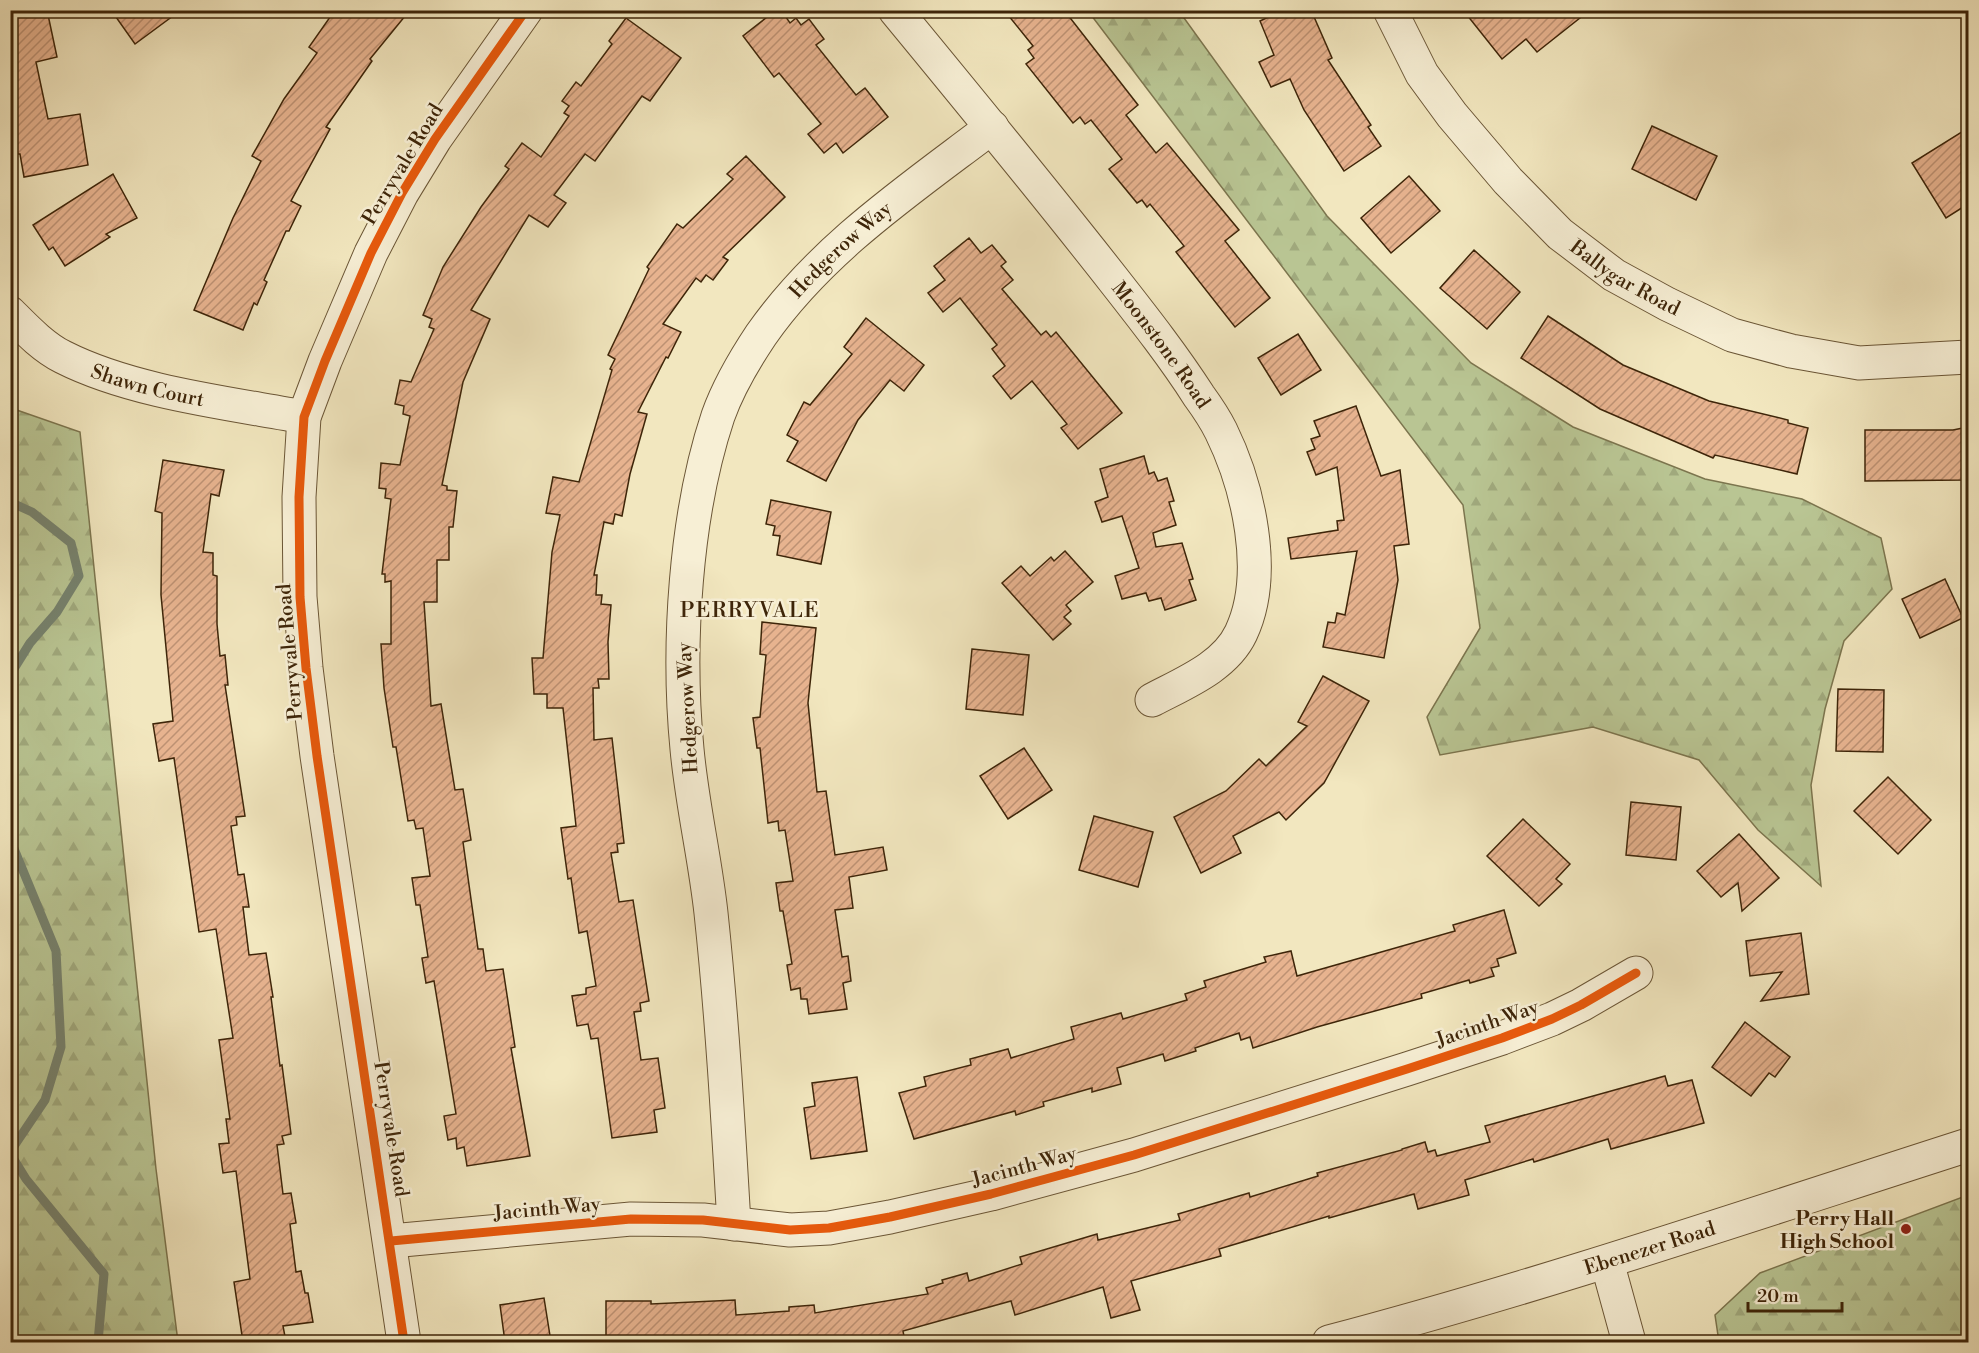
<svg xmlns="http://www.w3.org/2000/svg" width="1979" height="1353" viewBox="0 0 1979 1353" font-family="'Libre Bodoni',serif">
	<defs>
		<pattern id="forest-firs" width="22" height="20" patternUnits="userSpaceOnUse" patternTransform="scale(1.5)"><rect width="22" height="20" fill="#b9c593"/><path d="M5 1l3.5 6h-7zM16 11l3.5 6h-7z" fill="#a0a97d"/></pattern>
		<pattern id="building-hatch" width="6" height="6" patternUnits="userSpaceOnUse" patternTransform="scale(1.5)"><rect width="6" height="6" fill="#e7b38f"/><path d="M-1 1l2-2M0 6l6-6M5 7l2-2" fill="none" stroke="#bd9173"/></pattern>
	</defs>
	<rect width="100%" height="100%" fill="#f2e7bf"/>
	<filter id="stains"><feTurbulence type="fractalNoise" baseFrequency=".00333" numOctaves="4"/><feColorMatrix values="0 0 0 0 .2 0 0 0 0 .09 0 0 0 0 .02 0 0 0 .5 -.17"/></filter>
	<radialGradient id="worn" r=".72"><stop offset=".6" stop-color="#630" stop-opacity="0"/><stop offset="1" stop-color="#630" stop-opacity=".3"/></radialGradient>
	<!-- forest -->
	<g fill="url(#forest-firs)" stroke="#7c754e" stroke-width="1.5">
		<polygon points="1088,11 1179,11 1327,216 1471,363 1573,427 1705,479 1802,499 1881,538 1892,589 1844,641 1825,709 1811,785 1821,886 1758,830 1699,760 1593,727 1440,755 1427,717 1480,628 1463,505"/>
		<polygon points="11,408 80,432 156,1169 178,1342 11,1342"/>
		<polygon points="1968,1195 1968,1342 1719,1342 1715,1315 1760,1273"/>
	</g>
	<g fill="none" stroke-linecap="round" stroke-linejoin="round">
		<!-- stream -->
		<g stroke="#76826e" stroke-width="9">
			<polyline points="10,502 32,512 71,543 79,576 57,612 30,643 10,675"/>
			<polyline points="10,839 56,951 61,1047 45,1100 10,1152"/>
			<polyline points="10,1153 26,1179 104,1274 98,1342"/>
		</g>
	</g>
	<!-- building -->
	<g fill="url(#building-hatch)" stroke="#3e2509" stroke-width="1.5">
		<polygon points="14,10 47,10 57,57 36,62 48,119 80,114 88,165 24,177 20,154 16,154 10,117 10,19 15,18"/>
		<polygon points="111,10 181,10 135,44"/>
		<polygon points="335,10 410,10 370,59 372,61 326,127 330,129 291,201 301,206 289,231 286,231 264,280 267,282 257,305 254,303 243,330 194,310 233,218 261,161 252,156 284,99 317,53 309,47"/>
		<polygon points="776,10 781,10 790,23 796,18 801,25 809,19 824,39 816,45 856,95 865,88 888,117 843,153 836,143 824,153 808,134 821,124 779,73 774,77 743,36"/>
		<polygon points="1004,10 1064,10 1138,105 1126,115 1156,153 1167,143 1239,230 1225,241 1270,298 1235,327 1176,252 1184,246 1150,204 1147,207 1142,200 1137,203 1109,169 1122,159 1091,120 1085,124 1080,117 1073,123 1026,64 1034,58 1028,50 1033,46"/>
		<polygon points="1284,10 1311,10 1332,58 1328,60 1371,125 1368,127 1381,146 1344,171 1304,110 1290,79 1271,87 1259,62 1274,55 1260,21"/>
		<polygon points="1463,10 1590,10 1537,52 1526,39 1502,59"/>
		<polygon points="626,18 681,58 650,101 642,96 595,161 585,154 554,195 566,203 548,227 529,215 471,310 490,319 463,382 442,485 447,486 447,490 457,491 453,527 449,527 449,560 437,560 437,602 424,602 431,706 441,704 455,790 463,789 471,840 463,842 478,949 483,949 486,971 503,969 515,1047 511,1048 530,1156 467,1166 464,1147 457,1149 456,1138 448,1140 444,1116 456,1114 434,981 426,983 422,958 428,957 420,905 416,905 412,878 430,876 423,828 416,829 414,820 408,821 396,747 393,747 384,688 381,644 391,644 391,581 385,582 385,574 382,574 391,499 385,498 386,489 379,488 381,463 400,465 410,416 403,414 404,406 395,404 400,380 411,382 434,329 429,327 432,319 423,315 443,267 481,207 509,169 505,166 522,143 541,157 569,116 564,113 569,106 562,101 576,82 581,86 612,44 609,41"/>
		<polygon points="1652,126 1717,156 1696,200 1632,169"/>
		<polygon points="1968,128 1968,204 1946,218 1912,163"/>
		<polygon points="746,156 785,197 723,257 728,260 713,280 706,275 701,282 696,278 663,324 681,332 668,358 666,357 638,412 647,414 630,474 622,516 615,514 613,524 604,522 594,575 597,575 596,595 602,595 601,604 611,605 608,642 609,679 598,679 599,688 593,688 594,740 612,738 624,843 617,844 618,852 611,853 619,902 633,900 649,1001 640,1003 641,1011 634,1012 641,1060 658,1058 665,1108 654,1110 657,1132 612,1138 598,1038 591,1039 588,1024 577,1026 572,996 586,994 586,988 596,986 587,931 579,933 571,878 568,879 561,828 576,826 563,708 547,708 547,694 534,694 532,658 543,658 552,552 560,515 546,513 553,477 579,482 612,370 610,369 615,359 608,355 649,269 647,267 677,224 683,228 733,179 727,174"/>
		<polygon points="113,174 137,218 106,234 110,237 65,266 53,247 49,250 33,225"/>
		<polygon points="1409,176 1440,211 1391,253 1361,218"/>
		<polygon points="969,238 981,253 992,245 1006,262 1001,266 1013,280 1002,289 1041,335 1046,331 1051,337 1056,332 1122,413 1078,449 1061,428 1067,424 1032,381 1011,399 993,376 1005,366 992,349 997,345 960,298 943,312 928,293 945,280 934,266"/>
		<polygon points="1474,250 1520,292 1487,329 1440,288"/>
		<polygon points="1548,316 1623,365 1709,401 1788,420 1788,423 1808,428 1797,474 1715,455 1713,458 1600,409 1521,358"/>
		<polygon points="866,318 924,365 904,391 890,380 858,420 826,481 787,461 798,441 787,435 804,402 810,405 852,354 844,347"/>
		<polygon points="1298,334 1321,370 1281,395 1258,358"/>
		<polygon points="1356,406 1381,476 1400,470 1409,544 1394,546 1398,580 1384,658 1323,647 1328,622 1335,623 1337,613 1345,615 1357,551 1291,559 1288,538 1338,530 1337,521 1344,520 1337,467 1316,475 1307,452 1315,449 1311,439 1320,436 1314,421"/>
		<polygon points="1968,427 1968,475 1962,476 1963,480 1865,481 1865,430 1953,430"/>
		<polygon points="1144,456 1149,474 1154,472 1158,481 1167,478 1174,501 1169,502 1176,525 1153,533 1156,547 1182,543 1193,579 1189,580 1196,600 1165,610 1161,598 1149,601 1146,593 1122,599 1115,576 1139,568 1122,516 1102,522 1095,502 1108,497 1100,469"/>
		<polygon points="163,460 224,470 219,496 211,494 203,552 213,553 213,575 217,576 217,624 220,656 225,655 228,685 225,685 245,816 236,817 237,825 231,826 238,875 244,874 249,907 243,907 249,955 266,953 273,997 271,997 280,1066 282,1065 291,1134 282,1136 284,1144 277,1145 283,1194 291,1193 296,1223 290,1224 296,1272 301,1271 305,1293 308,1293 313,1322 283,1326 286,1342 243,1342 234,1282 250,1279 236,1171 223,1173 219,1144 229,1143 226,1119 230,1119 219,1040 233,1038 216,929 199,932 174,758 159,761 153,724 173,721 161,595 162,513 155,511"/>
		<polygon points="771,500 831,512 821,564 777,555 780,536 773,535 775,526 766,524"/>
		<polygon points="1065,551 1093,582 1066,605 1071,611 1064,617 1071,624 1053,640 1002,583 1021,566 1030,576 1051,557 1054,561"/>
		<polygon points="1945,579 1963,618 1920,638 1902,599"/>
		<polygon points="762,622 816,628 808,703 817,792 826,791 835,855 883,847 887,870 849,877 853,908 835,910 842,957 848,956 851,981 843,983 847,1009 809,1014 807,999 801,999 800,988 791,990 787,965 792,964 783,911 780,911 776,883 793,881 785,830 779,831 778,821 768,823 760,748 757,748 753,718 760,717 766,655 760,654"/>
		<polygon points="972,649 1029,655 1023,715 966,709"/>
		<polygon points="1323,676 1369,701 1324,783 1286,820 1279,812 1233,836 1241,853 1201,873 1174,817 1226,791 1259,759 1266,766 1307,726 1298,722"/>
		<polygon points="1838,689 1884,690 1883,752 1836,751"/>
		<polygon points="1024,748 1052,790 1008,819 980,776"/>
		<polygon points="1888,777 1931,820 1898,854 1854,811"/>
		<polygon points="1631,802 1681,807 1676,860 1626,855"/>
		<polygon points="1094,816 1153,832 1138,887 1079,870"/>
		<polygon points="1523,819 1570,864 1556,879 1562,884 1539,906 1487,856"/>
		<polygon points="1739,834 1779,878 1742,911 1738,883 1721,897 1697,871"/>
		<polygon points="1504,910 1516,953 1497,959 1499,966 1491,968 1494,976 1470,983 1469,980 1421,994 1422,998 1317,1027 1253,1048 1250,1037 1241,1040 1239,1033 1195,1048 1196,1051 1165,1061 1163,1054 1117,1068 1121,1084 1092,1092 1092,1088 1043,1102 1044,1106 1016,1115 1015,1111 914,1139 899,1093 926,1086 924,1077 971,1065 970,1059 1008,1049 1011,1058 1074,1039 1071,1027 1121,1013 1123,1019 1187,1000 1185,994 1206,987 1204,981 1266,962 1264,957 1291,951 1297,976 1455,931 1453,925"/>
		<polygon points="1801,933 1809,994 1761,1001 1782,972 1750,976 1746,941"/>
		<polygon points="1745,1022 1790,1057 1775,1077 1769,1073 1751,1096 1712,1067"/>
		<polygon points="1665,1076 1668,1086 1692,1080 1704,1123 1611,1149 1608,1139 1534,1162 1533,1159 1465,1180 1469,1195 1418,1209 1414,1194 1329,1218 1329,1216 1219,1249 1221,1256 1131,1281 1140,1310 1111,1318 1103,1287 1015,1315 1011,1301 903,1331 905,1342 606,1342 606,1301 651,1301 651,1304 735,1300 736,1315 789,1311 789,1307 814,1305 815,1313 928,1294 926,1288 943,1283 942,1280 967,1273 969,1281 1022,1264 1020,1257 1097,1234 1098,1240 1180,1220 1178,1214 1249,1193 1250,1197 1318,1176 1317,1173 1402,1150 1402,1149 1425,1142 1428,1152 1435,1150 1437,1156 1490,1142 1485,1126"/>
		<polygon points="857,1077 867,1151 811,1159 804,1108 815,1106 812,1083"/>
		<polygon points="544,1298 551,1342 505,1342 500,1305"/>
	</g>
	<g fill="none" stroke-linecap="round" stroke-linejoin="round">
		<!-- minor casing -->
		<g stroke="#6b5636" stroke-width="35">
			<g id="minor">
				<path id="s1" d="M895 10C970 101 1044 191 1116 283 1145 320 1174 357 1199 396 1207 407 1215 419 1221 431 1248 486 1269 574 1241 633 1225 667 1184 683 1152 700"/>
				<path id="s2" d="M1390 10 1422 74 1452 115 1508 181 1560 234 1614 275 1667 304 1732 335 1791 351 1859 363 1968 357"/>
				<path id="s3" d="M10 313C26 329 43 347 63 357 132 392 228 403 304 417"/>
				<path id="s4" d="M734 1224C728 1120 722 1016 711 913 705 858 692 804 687 749 677 646 685 515 718 416 728 388 745 359 761 335 821 249 909 190 992 127"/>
				<polyline points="391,1241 631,1219 703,1220 790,1230 829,1228 890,1217 991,1194 1134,1155 1407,1069 1502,1038 1552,1019 1581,1005 1636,973"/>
				<polyline points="1607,1262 1629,1342"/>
				<polyline points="404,1342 317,756 306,668 300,597 299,497 304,417 325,361 371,253 402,193 435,139 526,10"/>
				<path id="s5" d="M1329 1342C1545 1285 1756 1213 1968 1145"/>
			</g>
		</g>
		<!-- minor -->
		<use href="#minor" stroke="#f7efd5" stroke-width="33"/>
		<!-- cycleway casing -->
		<g stroke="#f7efd5" stroke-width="13">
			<g id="cycleway">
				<polyline points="391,1241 631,1219 703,1220 790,1230 829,1228 890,1217 991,1194 1134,1155 1407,1069 1502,1038 1552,1019 1581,1005 1636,973"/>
				<polyline points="404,1342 317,756 306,668 300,597 299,497 304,417 325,361 371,253 402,193 435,139 526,10"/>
			</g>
		</g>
		<!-- cycleway -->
		<use href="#cycleway" stroke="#e8590c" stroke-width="9"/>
	</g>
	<!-- markers -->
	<circle fill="#8f2418" stroke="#f7efd5" stroke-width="2" cx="1906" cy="1229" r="6"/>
	<g text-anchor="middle" stroke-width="5" stroke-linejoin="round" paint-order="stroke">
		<!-- street labels -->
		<g font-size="20" fill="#3e2509" stroke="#f7efd5">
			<text transform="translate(402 164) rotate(-59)" y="7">Perryvale Road</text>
			<text dy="7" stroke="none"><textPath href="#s4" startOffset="1023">Hedgerow Way</textPath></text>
			<text dy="7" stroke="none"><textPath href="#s2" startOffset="362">Ballygar Road</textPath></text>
			<text dy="7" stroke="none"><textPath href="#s1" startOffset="428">Moonstone Road</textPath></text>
			<text dy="7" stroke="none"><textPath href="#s3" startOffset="159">Shawn Court</textPath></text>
			<text transform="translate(289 652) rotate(-95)" y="7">Perryvale Road</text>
			<text transform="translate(687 708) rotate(-93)" y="7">Hedgerow Way</text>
			<text transform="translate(1487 1023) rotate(-19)" y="7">Jacinth Way</text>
			<text transform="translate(392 1129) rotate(81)" y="7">Perryvale Road</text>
			<text transform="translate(1024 1166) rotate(-15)" y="7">Jacinth Way</text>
			<text transform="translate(547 1208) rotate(-5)" y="7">Jacinth Way</text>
			<text dy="7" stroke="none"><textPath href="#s5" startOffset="334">Ebenezer Road</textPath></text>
		</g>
		<!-- poi labels -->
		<g font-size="20" font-weight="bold" fill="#3e2509" stroke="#f7efd5" text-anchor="end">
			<text x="1894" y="1225">Perry Hall<tspan x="1894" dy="23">High School</tspan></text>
		</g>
		<!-- neighbourhood labels -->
		<g font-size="21" letter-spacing="1.5" fill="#3e2509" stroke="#f7efd5">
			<text x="750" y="617">PERRYVALE</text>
		</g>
	</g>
	<!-- margin -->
	<rect width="1979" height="1353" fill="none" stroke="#f2e7bf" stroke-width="36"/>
	<rect x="12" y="12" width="1955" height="1329" fill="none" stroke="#3e2509" stroke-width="3"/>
	<rect x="18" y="18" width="1943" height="1317" fill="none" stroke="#3e2509" stroke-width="1.5"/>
	<!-- scale -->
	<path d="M1748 1302v9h94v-9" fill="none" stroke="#3e2509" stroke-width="3"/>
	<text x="1757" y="1302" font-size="18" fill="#3e2509" stroke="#f7efd5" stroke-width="4.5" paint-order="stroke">20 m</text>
	<rect width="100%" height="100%" filter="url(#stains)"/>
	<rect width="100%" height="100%" fill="url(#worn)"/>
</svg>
